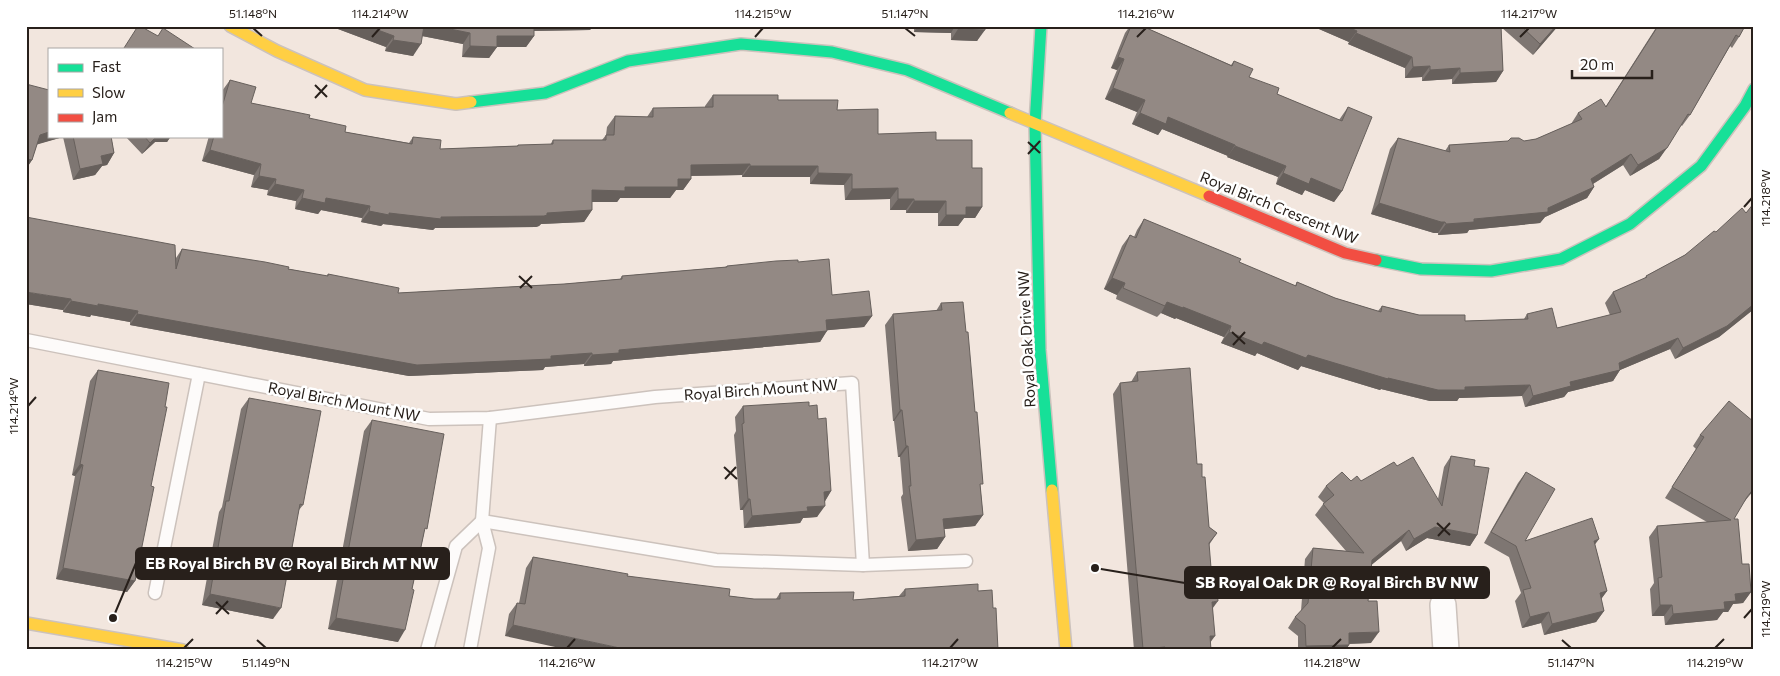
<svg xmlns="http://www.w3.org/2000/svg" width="1780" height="676" viewBox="0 0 1780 676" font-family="Commissioner,sans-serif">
	<rect width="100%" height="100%" fill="#f2e6de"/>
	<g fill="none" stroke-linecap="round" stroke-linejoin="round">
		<!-- lane casing -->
		<g stroke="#ccc2bc" stroke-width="15">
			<g id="lane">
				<polyline points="26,340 429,419 490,418 655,397 852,383 863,565"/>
				<polyline points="482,521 716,560 863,565 966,561"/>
				<polyline points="155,593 199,374"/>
				<polyline points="427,650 456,546 482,521"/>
				<polyline points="470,650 489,548 482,521 490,418"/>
			</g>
		</g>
		<!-- street casing -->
		<g stroke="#ccc2bc" stroke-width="28">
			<polyline id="street" points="1443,605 1446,650"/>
		</g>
		<!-- fast casing -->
		<g stroke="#ccc2bc" stroke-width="14">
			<g id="fast">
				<polyline points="1041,26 1035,124 1040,350 1052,490"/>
				<polyline points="471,102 545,93 628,61 741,44 832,52 907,70 1010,113"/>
				<polyline points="1376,260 1421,269 1491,271 1561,259 1630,224 1701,166 1745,106 1754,89"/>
			</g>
		</g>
		<!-- slow casing -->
		<g stroke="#ccc2bc" stroke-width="14">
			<g id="slow">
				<polyline points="230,26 277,51 365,90 456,104 471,102"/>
				<polyline points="1010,113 1209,196"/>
				<polyline points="1052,490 1066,650"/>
				<polyline points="26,623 183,650"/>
			</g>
		</g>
		<!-- jam casing -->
		<g stroke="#ccc2bc" stroke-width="14">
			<polyline id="jam" points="1209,196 1345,253 1376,260"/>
		</g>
		<!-- lane -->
		<use href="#lane" stroke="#fdfbfa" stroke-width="12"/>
		<!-- street -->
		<use href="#street" stroke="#fdfbfa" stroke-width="25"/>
		<!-- fast -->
		<use href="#fast" stroke="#16e098" stroke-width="11"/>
		<!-- slow -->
		<use href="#slow" stroke="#ffcf43" stroke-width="11"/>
		<!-- jam -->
		<use href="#jam" stroke="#f24e42" stroke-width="11"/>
	</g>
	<!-- wall -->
	<g fill="#7e7672">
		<polygon points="330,26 593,26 590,30 534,31 534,36 526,47 497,47 489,58 462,57 463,44 422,36 413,56 385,51 386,47"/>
		<polygon points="914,26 985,26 977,41 951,40 951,33 914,32"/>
		<polygon points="1130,26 1142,26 1231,65 1234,61 1249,77 1277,94 1339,120 1348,107 1342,191 1334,202 1305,190 1302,195 1276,184 1278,177 1227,157 1228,156 1162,129 1158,135 1132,124 1137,112 1105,99 1117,70 1111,68 1125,33"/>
		<polygon points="1312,26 1558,26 1533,55 1501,27 1503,71 1496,82 1452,84 1452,79 1422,81 1422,77 1405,78 1405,68 1348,44 1349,42"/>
		<polygon points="1657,26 1745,26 1739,37 1732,48 1730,46 1690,115 1682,126 1681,125 1659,159 1630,176 1623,165 1593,184 1594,187 1587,198 1545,217 1540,223 1469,230 1467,233 1438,235 1438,233 1434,233 1371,214 1390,149 1398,138 1445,151 1449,145 1524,141 1536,139 1571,124 1578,113 1606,106"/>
		<polygon points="230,80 251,103 309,118 345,132 409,143 413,137 440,149 517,146 518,145 550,145 553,140 602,140 606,135 607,127 615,116 647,117 653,108 705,108 705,106 713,95 778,100 837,110 878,134 936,140 972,168 982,207 975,218 964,218 958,226 938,226 938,213 906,213 906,210 890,210 890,199 845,200 844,185 810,184 810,177 742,177 742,175 691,176 691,179 683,190 676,190 670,198 620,198 617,202 592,202 592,210 584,222 541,224 539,226 536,227 435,228 433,230 383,224 381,226 361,222 362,218 321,210 318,214 295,209 296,201 267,195 268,190 251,187 254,175 202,161 209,136 221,136 221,94 222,91"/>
		<polygon points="26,84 49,136 111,136 114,153 107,165 102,166 95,175 73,180 63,137 37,144 32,160 26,169"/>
		<polygon points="125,136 171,136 167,142 155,142 142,154"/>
		<polygon points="1754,203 1754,309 1719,337 1675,359 1670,349 1620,370 1613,381 1568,392 1564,397 1525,407 1522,396 1459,398 1457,401 1430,401 1381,389 1380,390 1301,366 1298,370 1257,353 1255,356 1221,343 1224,337 1176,318 1175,319 1161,313 1157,317 1116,299 1117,295 1104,289 1122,246 1130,235 1134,237 1137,230 1144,219 1239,262 1295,286 1297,282 1335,298 1378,311 1382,306 1419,315 1465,321 1524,319 1527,314 1557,328 1610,315 1605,303 1613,292 1644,279 1646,276 1685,255 1716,232 1746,213"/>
		<polygon points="182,249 327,276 328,274 398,293 564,284 620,279 622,276 725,267 727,266 798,262 832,295 872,316 864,327 827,330 820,342 613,361 611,364 584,366 584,364 545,367 543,370 409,376 130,325 130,322 91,315 90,317 63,312 63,310 26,304 176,258"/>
		<polygon points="941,303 966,332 983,515 975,526 944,529 945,537 937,549 908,551 901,497 903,494 900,457 898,457 894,421 893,421 885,325 893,314 936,311"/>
		<polygon points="98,370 151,486 135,581 127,592 56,579 75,476 72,475 90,381"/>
		<polygon points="1137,372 1197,464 1202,477 1209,527 1217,533 1209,545 1213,609 1210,642 1211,650 1134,650 1113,394 1120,383 1131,382"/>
		<polygon points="249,398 303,505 299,510 273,619 202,605 219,512 222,507 241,409"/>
		<polygon points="743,406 809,406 818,419 831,491 825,501 817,517 803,518 800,523 744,528 743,510 740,510 734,435 736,431 735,417"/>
		<polygon points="372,420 424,533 412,589 398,642 328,629 364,431"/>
		<polygon points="1754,422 1743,502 1734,519 1742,564 1751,592 1743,603 1733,604 1728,612 1723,612 1717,620 1665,625 1664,616 1652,616 1650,589 1654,583 1649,537 1657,526 1707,522 1665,498 1696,449 1693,446 1700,435"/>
		<polygon points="1451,456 1474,466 1477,535 1470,546 1427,538 1406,551 1401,541 1371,565 1368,601 1371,643 1349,644 1346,650 1298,650 1298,636 1288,628 1295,617 1301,611 1305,559 1313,548 1346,551 1315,515 1324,503 1318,497 1326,486 1351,481 1361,481 1397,466 1438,499 1444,467"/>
		<polygon points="1526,472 1525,541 1595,545 1607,591 1601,599 1604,611 1596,622 1544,635 1541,623 1522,628 1515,601 1521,593 1509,557 1484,543 1518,483"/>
		<polygon points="533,557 729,596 754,599 776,599 780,593 853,600 899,596 905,589 978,591 505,636 509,614 517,603 519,603 526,568"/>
	</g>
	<!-- shaded-wall -->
	<g fill="#67605c">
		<polygon points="330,26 367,26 394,36 386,47"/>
		<polygon points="423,26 435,26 470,33 463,44 417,35"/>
		<polygon points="529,26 593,26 590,30 526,31"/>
		<polygon points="918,26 955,26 951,33 914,32"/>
		<polygon points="1312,26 1346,26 1357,31 1349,42"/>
		<polygon points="1556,26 1558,26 1533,55 1540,44"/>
		<polygon points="958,29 985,30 977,41 951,40"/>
		<polygon points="1356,33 1412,57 1405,68 1348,44"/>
		<polygon points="497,36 534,36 526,47 492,47 497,47 489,58 462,57 470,46"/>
		<polygon points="393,40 421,44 413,56 385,51"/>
		<polygon points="1118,57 1124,59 1117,70 1111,68"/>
		<polygon points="1430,66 1422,77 1405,78 1413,67"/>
		<polygon points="1460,68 1452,79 1422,81 1430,70"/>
		<polygon points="1503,71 1496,82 1452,84 1460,73"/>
		<polygon points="1113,88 1145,100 1137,112 1105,99"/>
		<polygon points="1140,113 1168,117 1235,145 1228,156 1162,129 1158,135 1132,124"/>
		<polygon points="49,132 49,136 64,136 63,137 32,146 40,135"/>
		<polygon points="157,136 171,136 167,142 155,142 142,154 150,143"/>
		<polygon points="1235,146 1286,166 1278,177 1227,157"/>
		<polygon points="1667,148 1659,159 1630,176 1638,165"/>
		<polygon points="210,150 261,164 254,175 202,161"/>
		<polygon points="114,153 107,165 102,166 95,175 73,180 80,169 101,156"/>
		<polygon points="1631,154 1623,165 1583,190 1591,179"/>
		<polygon points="26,159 32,160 26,169"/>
		<polygon points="750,164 742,175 683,176 691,165"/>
		<polygon points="750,166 818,166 810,177 742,177"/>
		<polygon points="818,173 852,174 844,185 810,184"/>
		<polygon points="1283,173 1311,178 1342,191 1334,202 1305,190 1302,195 1276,184"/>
		<polygon points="259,176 276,179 268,190 251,187"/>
		<polygon points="678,179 691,179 683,190 676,190 670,198 620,198 617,202 584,202 592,190"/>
		<polygon points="275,184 304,190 296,201 267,195"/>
		<polygon points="1594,187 1587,198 1545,217 1540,223 1469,230 1467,233 1438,235 1446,224 1548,208"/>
		<polygon points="898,188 890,199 845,200 852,189"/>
		<polygon points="302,198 326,198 370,206 362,218 321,210 318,214 295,209"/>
		<polygon points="898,199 914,199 906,210 890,210"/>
		<polygon points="914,201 946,201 938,213 906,213"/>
		<polygon points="1379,203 1445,222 1438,233 1434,233 1371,214"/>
		<polygon points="966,207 982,207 975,218 964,218 958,226 938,226 946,215"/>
		<polygon points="592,210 584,222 541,224 539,226 536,227 435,228 433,230 383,224 381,226 361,222 369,211 441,217"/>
		<polygon points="1112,278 1125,283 1117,295 1104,289"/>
		<polygon points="26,292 71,299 63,310 26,304"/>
		<polygon points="71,301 98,304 138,311 130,322 91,315 90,317 63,312"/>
		<polygon points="1167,302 1183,307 1231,326 1224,337 1176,318 1175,319 1161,313"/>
		<polygon points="1754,304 1754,309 1719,337 1675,359 1683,348"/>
		<polygon points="137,314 551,356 592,353 584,364 545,367 543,370 409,376 130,325"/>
		<polygon points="872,316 864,327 819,331 826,320"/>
		<polygon points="827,331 820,342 613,361 611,364 584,366 592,355 619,350"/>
		<polygon points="1229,332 1388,378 1465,387 1530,385 1522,396 1459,398 1457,401 1430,401 1381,389 1380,390 1301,366 1298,370 1257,353 1255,356 1221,343"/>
		<polygon points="1678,338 1670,349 1620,370 1613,381 1568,392 1564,397 1525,407 1533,396 1619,363"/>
		<polygon points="900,410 902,410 894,421 893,421"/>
		<polygon points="906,446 908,446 900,457 898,457"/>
		<polygon points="80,464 83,465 75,476 72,475"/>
		<polygon points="1754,488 1754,490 1739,508 1747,497"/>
		<polygon points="831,491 824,503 824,492"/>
		<polygon points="748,499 750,499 743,510 740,510"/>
		<polygon points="825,506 817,517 803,518 800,523 744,528 752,516 807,507"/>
		<polygon points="983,515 975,526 935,530 943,519"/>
		<polygon points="1435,527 1477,535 1470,546 1427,538 1406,551 1414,539"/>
		<polygon points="1409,530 1401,541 1364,571 1372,560"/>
		<polygon points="945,537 937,549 908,551 916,540"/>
		<polygon points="1599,539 1591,550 1594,541"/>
		<polygon points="63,568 135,581 127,592 56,579"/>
		<polygon points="1607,591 1599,602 1600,593"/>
		<polygon points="1751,592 1743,603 1733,604 1728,612 1723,612 1717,620 1665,625 1673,614 1724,602 1735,594"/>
		<polygon points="210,594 281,608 273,619 202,605"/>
		<polygon points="1218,601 1210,612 1212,602"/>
		<polygon points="1660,605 1672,605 1664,616 1652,616"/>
		<polygon points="1604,611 1596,622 1544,635 1552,624"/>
		<polygon points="1549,612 1541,623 1522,628 1530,617"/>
		<polygon points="336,618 405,630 398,642 328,629"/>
		<polygon points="513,625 629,650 569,650 505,636"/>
		<polygon points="1379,632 1371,643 1342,644 1349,633"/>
		<polygon points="1210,636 1215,636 1207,647"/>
		<polygon points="1349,645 1346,650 1304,650 1306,646"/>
		<polygon points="1165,647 1163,650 1143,650 1143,649"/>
	</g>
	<!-- building -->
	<g fill="#938984" stroke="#67605c">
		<polygon points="138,26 140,26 158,36 163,28 195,49 125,49 124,48"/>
		<polygon points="367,26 424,26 421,44 393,40 394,36"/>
		<polygon points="435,26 534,26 534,36 497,36 497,47 470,46 470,33"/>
		<polygon points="958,26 985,26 985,30 958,29"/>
		<polygon points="1131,26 1142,26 1232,66 1234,61 1253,69 1249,77 1279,88 1277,94 1342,121 1348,107 1372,117 1342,191 1311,178 1309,184 1283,173 1286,166 1235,146 1235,145 1168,117 1166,124 1140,113 1145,100 1113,88 1124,59 1118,57"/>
		<polygon points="1346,26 1501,26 1503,71 1460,73 1460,68 1430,70 1430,66 1413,67 1412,57 1356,33 1357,31"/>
		<polygon points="1521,26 1556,26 1540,44"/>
		<polygon points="1658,26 1745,26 1739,37 1736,35 1690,115 1688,114 1667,148 1638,165 1631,154 1591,179 1594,187 1548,208 1548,212 1474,219 1474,222 1446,224 1445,222 1441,222 1379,203 1398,138 1450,152 1449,145 1508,141 1511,138 1519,138 1524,141 1536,139 1582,119 1578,113 1601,99 1606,107"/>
		<polygon points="230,80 256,87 251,103 310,115 309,118 346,126 345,132 412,144 413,137 441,140 440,149 518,146 518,145 553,144 553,140 606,140 606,135 614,135 615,116 653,117 653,108 713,107 713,95 778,95 778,100 838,100 837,110 878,109 878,134 936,132 936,140 972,140 972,168 982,168 982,207 966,207 966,215 946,215 946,201 914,201 914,199 898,199 898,188 852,189 852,174 818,173 818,166 750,166 750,164 691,165 691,179 678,179 678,187 625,187 625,191 592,190 592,210 547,213 547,215 544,216 441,217 441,219 389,213 389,215 369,211 370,206 326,198 325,203 302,198 304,190 275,184 276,179 259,176 261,164 210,150 214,136 221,136 221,110"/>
		<polygon points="26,84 49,90 49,132 40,135 32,160 26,159"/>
		<polygon points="73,136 111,136 114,153 101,156 103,164 80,169"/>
		<polygon points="144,136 157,136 150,143"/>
		<polygon points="1754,203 1754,304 1727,326 1683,348 1678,338 1619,363 1620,370 1570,382 1571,386 1533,396 1530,385 1465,387 1465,390 1438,390 1388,378 1388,379 1308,355 1306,358 1264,342 1262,345 1229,332 1231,326 1183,307 1183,308 1167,302 1165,306 1123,288 1125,283 1112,278 1130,235 1136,238 1144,219 1241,259 1239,262 1296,286 1297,282 1335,298 1381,312 1382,306 1419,315 1465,315 1465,321 1528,319 1527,314 1552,308 1557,328 1621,312 1613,292 1647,277 1646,276 1685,255 1714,231 1716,232 1742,208 1746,213"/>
		<polygon points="26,217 175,245 176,269 182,249 265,262 289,267 288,269 328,276 328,274 399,288 398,293 564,284 622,279 622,276 727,267 727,266 776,261 798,260 798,262 829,259 832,295 869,291 872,316 826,320 827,331 619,350 619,353 592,355 592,353 551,356 551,359 417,365 137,314 138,311 98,304 98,306 71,301 71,299 26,292"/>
		<polygon points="963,302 966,332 968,332 975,412 977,412 983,484 980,484 983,515 943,519 945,537 916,540 909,486 911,486 908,446 906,446 902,410 900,410 893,314 942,310 941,303"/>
		<polygon points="1190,368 1197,464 1202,464 1202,477 1205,477 1209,527 1217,533 1209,543 1212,580 1216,580 1218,601 1212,602 1215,636 1210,636 1211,650 1165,650 1165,647 1143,649 1120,383 1138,381 1137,372"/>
		<polygon points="98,370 169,383 165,407 167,407 151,486 154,487 135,581 63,568 83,465 80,464"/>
		<polygon points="249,398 321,411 303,505 300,504 281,608 210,594 226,501 229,501"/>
		<polygon points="1729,401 1754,422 1754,488 1747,497 1734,519 1738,519 1742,564 1749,564 1751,592 1735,594 1736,601 1724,602 1725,609 1673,614 1672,605 1660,605 1658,578 1662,577 1657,526 1731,520 1672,487 1704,437 1700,435"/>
		<polygon points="809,402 809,406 817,405 818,419 826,418 831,491 824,492 825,506 807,507 808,511 752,516 750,499 748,499 742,424 744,423 743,406"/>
		<polygon points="372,420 444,434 427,529 425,528 412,589 414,590 405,630 336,618"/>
		<polygon points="1451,456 1475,460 1474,466 1489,468 1477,535 1435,527 1414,539 1409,530 1372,560 1368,601 1377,601 1379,632 1349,633 1349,645 1306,646 1305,625 1295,617 1308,603 1313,548 1364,553 1323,504 1334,495 1326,486 1342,472 1351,481 1357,476 1361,481 1394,462 1397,466 1413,457 1442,506"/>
		<polygon points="1526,472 1555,489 1525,541 1592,518 1599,539 1594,541 1607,591 1600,593 1604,611 1552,624 1549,612 1530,617 1523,590 1531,588 1516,546 1491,532"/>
		<polygon points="533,557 628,574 627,576 730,589 729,596 754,599 780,599 780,593 854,592 853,600 905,596 905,589 978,584 978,591 992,590 993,608 996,608 998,650 629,650 513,625 517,603 525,604"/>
	</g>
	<!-- ticks -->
	<path fill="none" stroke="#28201b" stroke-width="2" d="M253 28 262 36M905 28 915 36M372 37 380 28M755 37 763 28M1137 37 1146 28M1520 37 1529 28M315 85 327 97M315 98 327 85M1028 142 1040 153M1028 154 1040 141M1744 207 1752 198M519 276 532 288M520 288 532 276M1232 332 1245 344M1233 345 1245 332M28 406 36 397M724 467 737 479M725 479 736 467M1437 523 1450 535M1438 536 1450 523M216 602 229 614M216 614 228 601M1744 618 1752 609M257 640 266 648M1562 640 1571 648M184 648 193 639M567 648 575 639M950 648 958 639M1332 648 1341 639M1715 648 1724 639"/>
	<g text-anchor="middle" stroke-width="5" stroke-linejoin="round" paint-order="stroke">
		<!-- street labels -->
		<g font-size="15" fill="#28201b" stroke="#fff">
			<text transform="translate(1279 208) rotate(22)" y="5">Royal Birch Crescent NW</text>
			<text transform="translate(1027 339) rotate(-93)" y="5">Royal Oak Drive NW</text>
			<text transform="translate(761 390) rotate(-4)" y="5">Royal Birch Mount NW</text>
			<text transform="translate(344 402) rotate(11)" y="5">Royal Birch Mount NW</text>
		</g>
	</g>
	<!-- callouts -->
	<path fill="none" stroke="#28201b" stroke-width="2" d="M113 618L136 563M1095 568L1185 583"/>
	<g fill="#28201b" stroke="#fff" stroke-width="2">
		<circle cx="113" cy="618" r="5"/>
		<circle cx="1095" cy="568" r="5"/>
	</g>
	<g fill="#28201b" stroke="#28201b" stroke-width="2">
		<rect x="136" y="548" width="313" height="31" rx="5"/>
		<rect x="1185" y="567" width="304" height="31" rx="5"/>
	</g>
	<g font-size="16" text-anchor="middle" font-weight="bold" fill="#fff">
		<text x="292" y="569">EB Royal Birch BV @ Royal Birch MT NW</text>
		<text x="1337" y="588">SB Royal Oak DR @ Royal Birch BV NW</text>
	</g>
	<!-- border -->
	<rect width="1780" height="676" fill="none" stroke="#ffffff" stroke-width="55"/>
	<!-- legend -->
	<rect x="48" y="48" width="175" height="90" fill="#ffffff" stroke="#a9a6a4"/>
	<rect x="58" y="64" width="25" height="8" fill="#16e098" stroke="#a9a6a4"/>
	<text x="92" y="72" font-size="15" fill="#28201b">Fast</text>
	<rect x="58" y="89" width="25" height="8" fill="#ffcf43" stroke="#a9a6a4"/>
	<text x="92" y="98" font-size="15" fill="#28201b">Slow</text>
	<rect x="58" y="114" width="25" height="8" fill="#f24e42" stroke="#a9a6a4"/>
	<text x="92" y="122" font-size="15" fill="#28201b">Jam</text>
	<!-- scale -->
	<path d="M1572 70v8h80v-8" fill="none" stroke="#28201b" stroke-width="2.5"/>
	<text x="1580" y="70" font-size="15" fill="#28201b" stroke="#ffffff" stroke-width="4" paint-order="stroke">20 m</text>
	<rect x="28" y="28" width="1724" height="620" fill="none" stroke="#28201b" stroke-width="2"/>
	<g font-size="12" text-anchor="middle" fill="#28201b">
		<text x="253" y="18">51.148°N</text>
		<text x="380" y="18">114.214°W</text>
		<text x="763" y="18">114.215°W</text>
		<text x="905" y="18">51.147°N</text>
		<text x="1146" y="18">114.216°W</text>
		<text x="1529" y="18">114.217°W</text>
		<text transform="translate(1766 198) rotate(-90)" y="4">114.218°W</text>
		<text transform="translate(14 406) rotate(-90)" y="4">114.214°W</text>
		<text transform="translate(1766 609) rotate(-90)" y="4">114.219°W</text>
		<text x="184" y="667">114.215°W</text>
		<text x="266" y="667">51.149°N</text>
		<text x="567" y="667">114.216°W</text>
		<text x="950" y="667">114.217°W</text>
		<text x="1332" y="667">114.218°W</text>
		<text x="1571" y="667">51.147°N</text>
		<text x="1715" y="667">114.219°W</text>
	</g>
</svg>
